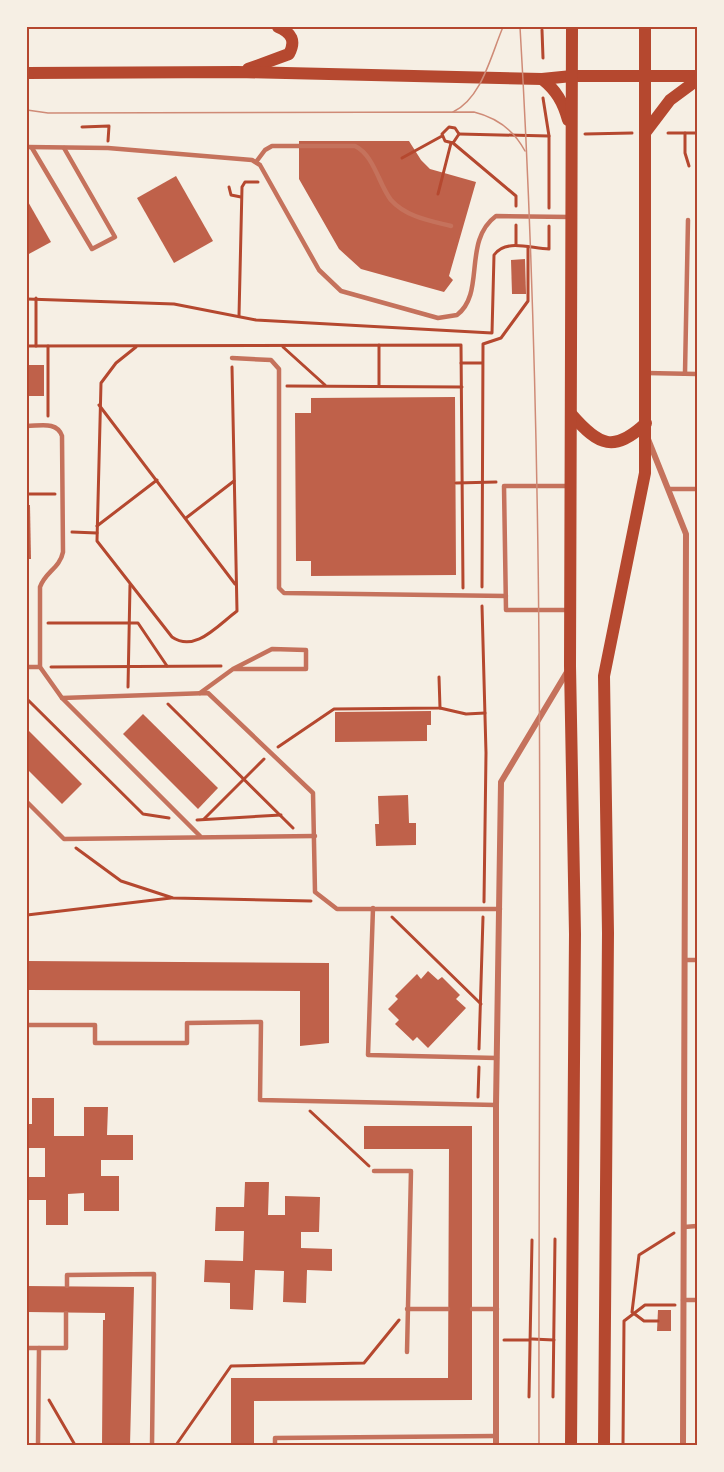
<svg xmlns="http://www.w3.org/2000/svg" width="724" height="1472" viewBox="0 0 724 1472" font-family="Manrope,sans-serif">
	<rect width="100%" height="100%" fill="#f6efe4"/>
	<!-- building -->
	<g fill="#bf614a">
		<polygon points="299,141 409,141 421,160 430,169 476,182 449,276 453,280 444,292 361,269 339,249 299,179"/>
		<polygon points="176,176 213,241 174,263 137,198"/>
		<polygon points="27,200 51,242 27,255"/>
		<polygon points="525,259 526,294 512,294 511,260"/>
		<rect x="27" y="365" width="17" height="31"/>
		<polygon points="455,397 456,575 311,576 311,561 296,561 295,413 311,413 311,398"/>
		<polygon points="27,505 30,505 31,559 27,559"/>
		<polygon points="431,711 431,725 427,725 427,741 335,742 335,712"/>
		<polygon points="143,714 218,788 198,809 123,734"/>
		<polygon points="27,729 82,784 62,804 27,769"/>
		<polygon points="408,795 409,823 416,823 416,845 376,846 375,824 379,824 378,796"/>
		<polygon points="27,961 329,963 329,1043 300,1046 300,991 27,990"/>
		<polygon points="428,971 438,980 442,977 460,995 456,999 466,1008 428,1048 417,1037 413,1041 395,1024 399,1020 388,1009 398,999 395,996 417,974 421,979"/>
		<polygon points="32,1098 54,1098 54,1136 84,1136 84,1107 108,1107 107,1135 133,1135 133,1160 101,1160 101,1176 119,1176 119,1211 84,1211 84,1193 68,1194 68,1225 46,1225 46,1200 27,1200 27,1177 45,1177 45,1148 27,1148 27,1124 32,1124"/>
		<polygon points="364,1126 472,1126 472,1400 254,1401 254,1445 231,1445 231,1378 448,1378 449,1149 364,1149"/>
		<polygon points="245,1182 269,1182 268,1215 285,1215 285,1196 320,1197 319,1232 301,1232 301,1248 332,1249 332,1271 307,1270 306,1303 283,1302 284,1271 255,1270 253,1310 230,1309 230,1283 204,1282 205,1260 243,1261 244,1231 215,1231 216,1207 244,1207"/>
		<polygon points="27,1286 134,1287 130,1445 102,1445 103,1320 105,1320 105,1313 27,1312"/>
		<polygon points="658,1310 671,1310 671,1331 657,1331"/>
	</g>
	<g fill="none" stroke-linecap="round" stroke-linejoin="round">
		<!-- path -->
		<g stroke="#b5482f" stroke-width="3">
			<polyline points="542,30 543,58"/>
			<polyline points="543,98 549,136 549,208"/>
			<polyline points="82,127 109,126 108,141"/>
			<polyline points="668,133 697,133"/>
			<polyline points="685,133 685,153 689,166"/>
			<polyline points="459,134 549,136"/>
			<polyline points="585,134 632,133"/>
			<polyline points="453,143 459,134 455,128 449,127 442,134 445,141 453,143 516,196 516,206"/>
			<polyline points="402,158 442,136"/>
			<polyline points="229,187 231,195 241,197"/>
			<polyline points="438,194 451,143"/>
			<polyline points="516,244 516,225"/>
			<path d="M27 299 174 304 256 320 492 333 494 255C506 238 532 249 549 249V226"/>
			<polyline points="239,316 242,187 245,182 258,182"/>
			<polyline points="379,345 379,385"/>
			<polyline points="27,346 461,345 463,588"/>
			<polyline points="36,346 36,298"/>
			<polyline points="48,346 48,416"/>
			<path d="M136 347 116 363 101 383 97 541 172 637C195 653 217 626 237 611L232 367"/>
			<polyline points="283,347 325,385"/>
			<polyline points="461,363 482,363"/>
			<polyline points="287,386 462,387"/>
			<polyline points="99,405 235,584"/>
			<polyline points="456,483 496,482"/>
			<polyline points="27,494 55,494"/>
			<polyline points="186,518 234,481"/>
			<polyline points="97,526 157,480"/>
			<polyline points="72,532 97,533"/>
			<polyline points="482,587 483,344 501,338 528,301 528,248"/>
			<polyline points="482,606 486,753 484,902"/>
			<polyline points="48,623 138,623 167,666"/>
			<polyline points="51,667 221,666"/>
			<polyline points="128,687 130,585"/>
			<polyline points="27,699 143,814 169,818"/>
			<polyline points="168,704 293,828"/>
			<polyline points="440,708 466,714 485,713"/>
			<polyline points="278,747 334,709 440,708 439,677"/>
			<polyline points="204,819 264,759"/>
			<polyline points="197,820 281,815"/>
			<polyline points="76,848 121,881 173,898 311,901"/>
			<polyline points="27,915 171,898"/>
			<polyline points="392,917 481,1004"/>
			<polyline points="479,1049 483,917"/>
			<polyline points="478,1097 479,1067"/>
			<polyline points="310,1111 369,1166"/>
			<polyline points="658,1321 644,1321 632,1312 639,1255 674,1233"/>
			<polyline points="532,1339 554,1340"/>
			<polyline points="504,1340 529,1340"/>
			<polyline points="529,1397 532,1240"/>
			<polyline points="553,1397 555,1239"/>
			<polyline points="49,1400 75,1445"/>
			<polyline points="176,1445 231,1366 364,1363 399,1320"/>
			<polyline points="623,1445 624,1321 645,1305 675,1305"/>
		</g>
		<!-- service -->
		<g stroke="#c5725c" stroke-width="4.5">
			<path d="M27 147 108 148 252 160 260 165 319 270 341 291 438 318 457 315C486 293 462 241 496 216L570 217"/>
			<polyline points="32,148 92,249 115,237 64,148"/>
			<path d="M256 162 265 150 272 146H355C374 155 379 185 391 200 406 217 431 221 451 226"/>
			<polyline points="232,358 271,360 279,369 279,588 284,593 506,596"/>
			<polyline points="646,373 697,374"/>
			<polyline points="685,373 688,220"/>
			<path d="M27 426C40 426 57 421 62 436L63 552C60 568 45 572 40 587V667L62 698 200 836"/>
			<polyline points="569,486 504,486 506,610 570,610"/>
			<polyline points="670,489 697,489"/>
			<polyline points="27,667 40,667"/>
			<polyline points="200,693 233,669 306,669 306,650 272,649 233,669"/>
			<polyline points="62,698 208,693 313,793 315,892 337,909 500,909"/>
			<polyline points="27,802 64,839 315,836"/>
			<polyline points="373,908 368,1055 497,1058"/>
			<polyline points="685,960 697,960"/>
			<polyline points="27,1025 95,1025 95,1043 187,1043 187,1023 261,1022 260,1100 496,1105"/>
			<polyline points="374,1171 411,1171 407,1352"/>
			<polyline points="684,1227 697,1226"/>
			<polyline points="67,1286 67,1275 154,1274 152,1445"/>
			<polyline points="683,1300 697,1300"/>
			<polyline points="407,1309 448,1309"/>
			<polyline points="472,1309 497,1309"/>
			<polyline points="27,1348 39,1348 38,1445"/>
			<polyline points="39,1348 66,1348 66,1313"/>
			<polyline points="275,1445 275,1438 496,1436"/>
		</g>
		<!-- minor -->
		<g stroke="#c5725c" stroke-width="6">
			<polyline points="648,439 686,534 683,1445"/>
			<polyline points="496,1445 496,1105 501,782 567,672"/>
		</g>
		<!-- secondary -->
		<g stroke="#b5482f" stroke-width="12">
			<path d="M248 69 289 54C296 41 292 33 278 27"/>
			<polyline points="27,73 238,72 542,79 572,76 697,76"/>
			<path d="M542 79C556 90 563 102 568 120"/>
			<polyline points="645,133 670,100 697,80"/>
			<path d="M572 415C599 446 614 453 646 423"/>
			<polyline points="571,1445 575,934 570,666 572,27"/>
			<polyline points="604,1445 608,933 604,676 645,473 645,27"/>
		</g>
		<!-- tram -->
		<g stroke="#cf8b77" stroke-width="1.5">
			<path d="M520 27C548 499 538 972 539 1445"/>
			<path d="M27 110 48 113 474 112C498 118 514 130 525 151"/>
			<path d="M453 112C482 98 491 55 503 27"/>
		</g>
	</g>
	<!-- border -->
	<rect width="724" height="1472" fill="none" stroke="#f6efe4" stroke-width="57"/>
	<rect x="28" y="28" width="668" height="1416" fill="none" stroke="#b5482f" stroke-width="2"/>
</svg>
